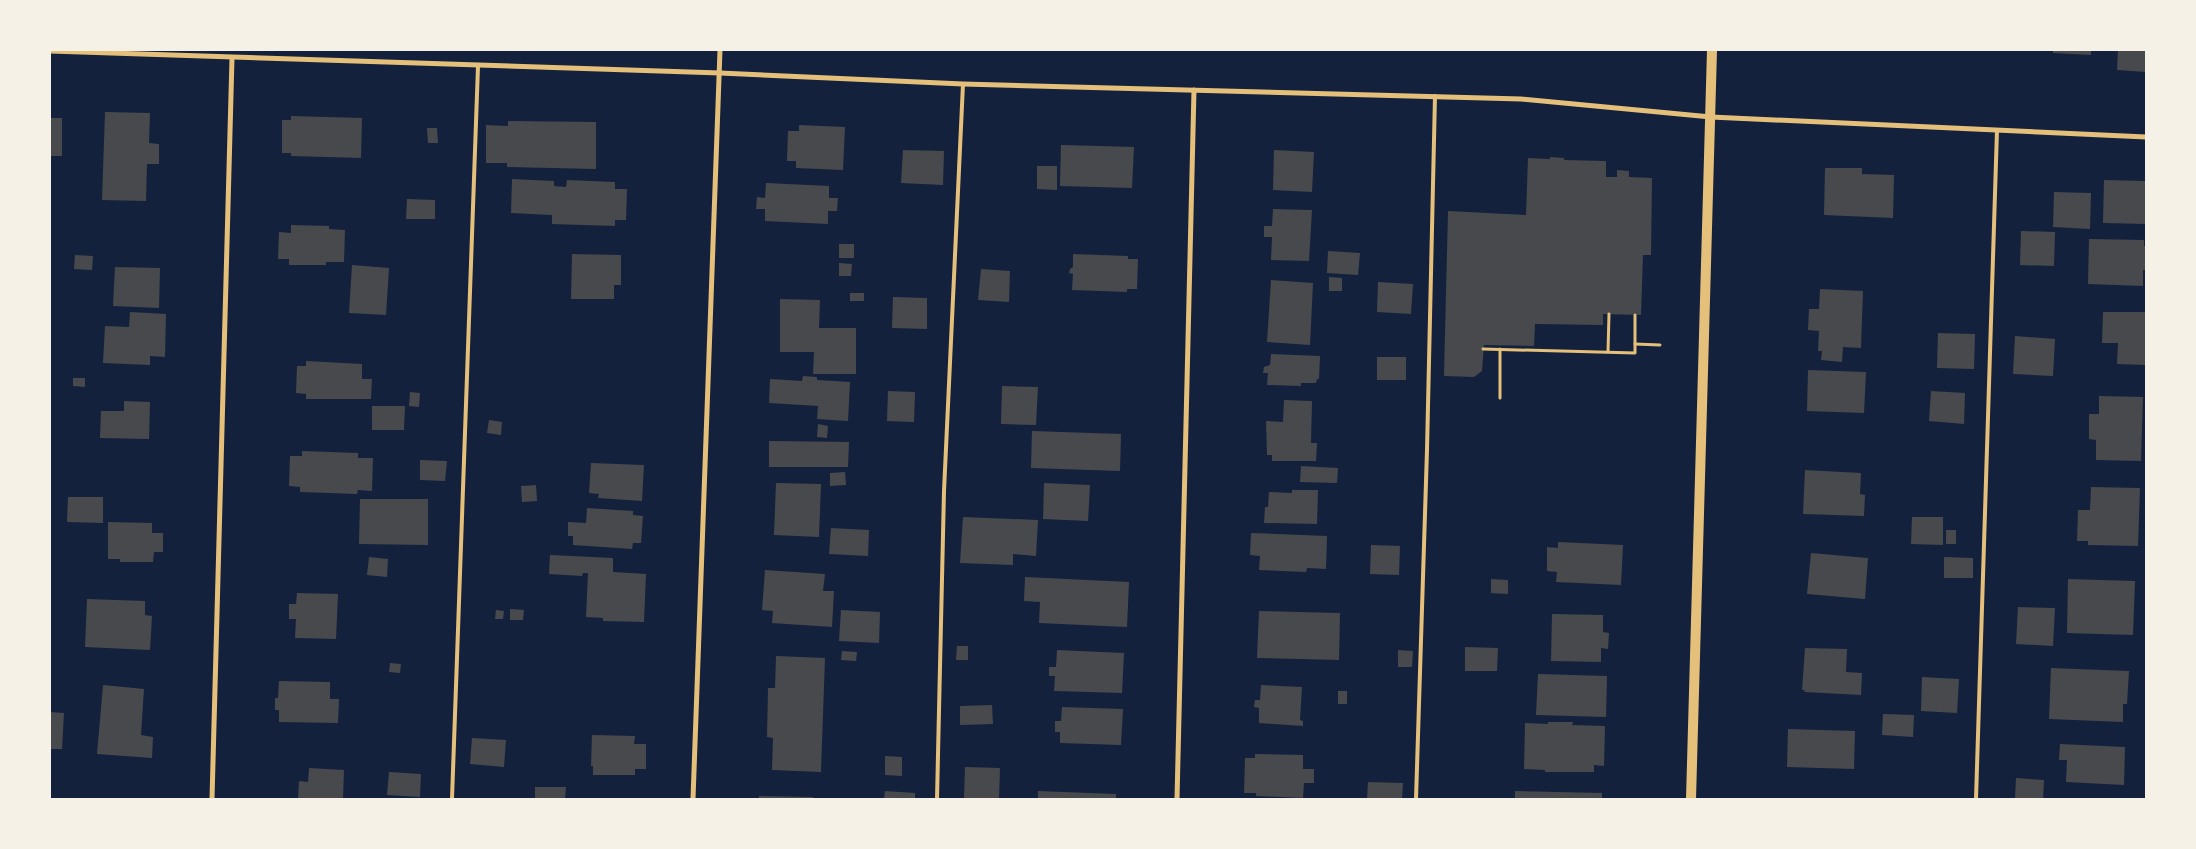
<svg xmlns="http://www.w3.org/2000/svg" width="2196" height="849" viewBox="0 0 2196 849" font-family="Inter,sans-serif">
	<rect width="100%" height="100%" fill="#14213d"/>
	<!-- building -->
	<g fill="#48494c">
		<polygon points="2053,50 2091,50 2091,55 2053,53"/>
		<polygon points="2118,50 2146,50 2146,72 2117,70"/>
		<polygon points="105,112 150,113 149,143 159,144 159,164 147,164 146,201 102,200"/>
		<polygon points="291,116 362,118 361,158 291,156 291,153 282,153 282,120 291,120"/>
		<rect x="50" y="118" width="12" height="38"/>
		<polygon points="508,121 596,122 596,169 507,167 507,163 486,163 486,125 508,126"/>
		<polygon points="799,125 845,127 843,170 796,168 796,161 787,161 788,131 799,131"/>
		<polygon points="427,128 437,128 438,143 428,143"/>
		<polygon points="1061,145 1134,147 1132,188 1060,186"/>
		<polygon points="903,150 944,151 943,185 901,183"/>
		<polygon points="1274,150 1314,152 1312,192 1273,190"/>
		<polygon points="1550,157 1564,158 1564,160 1606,161 1606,177 1617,177 1617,170 1629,171 1629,177 1652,178 1651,255 1643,255 1641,315 1603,314 1603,325 1535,324 1534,346 1484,345 1482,371 1474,377 1444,376 1448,211 1526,215 1528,158 1550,159"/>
		<polygon points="1037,166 1057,166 1057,190 1037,189"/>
		<polygon points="1825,168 1862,168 1862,174 1894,175 1893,218 1824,215"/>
		<polygon points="512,179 554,181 554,186 566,187 567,180 615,182 615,189 627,189 626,220 615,220 615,226 552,224 552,215 511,213"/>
		<polygon points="2104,180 2146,181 2146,224 2103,223"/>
		<polygon points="766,183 829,186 829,198 838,198 837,211 828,211 828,224 765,221 765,209 756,209 757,197 765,198"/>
		<polygon points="2054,192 2091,193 2090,229 2053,227"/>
		<polygon points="407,199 435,200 435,219 406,219"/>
		<polygon points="1273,209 1312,210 1309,261 1271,260 1272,237 1264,237 1264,226 1272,226"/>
		<polygon points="291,225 329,226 329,229 345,230 344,262 326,262 326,265 289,265 289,259 278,259 279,232 291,233"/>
		<polygon points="2021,231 2055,232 2054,266 2020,265"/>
		<polygon points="2089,239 2144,240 2144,246 2146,246 2146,270 2143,270 2143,286 2088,284"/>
		<rect x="839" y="244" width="15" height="14"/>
		<polygon points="1328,251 1360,253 1358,275 1327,273"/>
		<polygon points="572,254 621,255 621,285 614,285 614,299 571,299"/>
		<polygon points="1073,254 1128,256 1128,259 1138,259 1137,289 1127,289 1127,292 1072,290 1073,274 1069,273 1070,269 1073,267"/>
		<polygon points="75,255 93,256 92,270 74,269"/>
		<polygon points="839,263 852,264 851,276 839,276"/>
		<polygon points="352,265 389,268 386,315 349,313"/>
		<polygon points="115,267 160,268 159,308 113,306"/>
		<polygon points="981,269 1010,271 1009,302 978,300"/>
		<polygon points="1329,277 1342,278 1342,291 1329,291"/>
		<polygon points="1271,280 1313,283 1310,345 1267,342"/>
		<polygon points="1378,282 1413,284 1411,314 1377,312"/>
		<polygon points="1820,289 1863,291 1861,348 1843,347 1842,362 1821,360 1822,351 1818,351 1819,331 1808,330 1809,309 1819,309"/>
		<rect x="850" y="293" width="14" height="8"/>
		<polygon points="893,297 927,298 927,329 892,328"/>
		<polygon points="780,299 820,300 819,328 856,328 856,374 813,374 814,352 780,352"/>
		<polygon points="130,312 166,314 165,357 150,356 150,365 103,363 105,326 129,327"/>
		<polygon points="2103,312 2146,312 2146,365 2117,364 2118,343 2102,343"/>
		<polygon points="1938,333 1975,334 1974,369 1937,368"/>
		<polygon points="2015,336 2055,339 2053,376 2013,374"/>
		<polygon points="1271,354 1320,356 1319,379 1317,379 1316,383 1301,383 1301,386 1267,385 1268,373 1263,373 1264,367 1270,365"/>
		<rect x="1377" y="357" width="29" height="23"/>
		<polygon points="306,361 362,364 362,379 372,379 371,399 306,399 306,394 296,393 297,366 306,366"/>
		<polygon points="1808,370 1866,372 1864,413 1807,411"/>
		<polygon points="803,376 817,377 817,380 850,382 848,421 817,419 818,406 769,403 770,379 802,381"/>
		<polygon points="73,378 85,378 85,387 73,386"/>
		<polygon points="1002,386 1038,387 1036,425 1001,424"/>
		<polygon points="888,391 915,392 914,422 887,421"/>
		<polygon points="1931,391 1965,393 1964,424 1929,421"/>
		<polygon points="410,392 420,393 419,407 409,406"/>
		<polygon points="2099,396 2143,397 2141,461 2096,460 2096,440 2089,439 2089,414 2099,414"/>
		<polygon points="1284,400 1312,401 1311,443 1317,443 1316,461 1272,461 1272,455 1267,455 1266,421 1283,422"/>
		<polygon points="124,401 150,402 149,439 100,438 101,411 124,411"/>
		<polygon points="372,406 405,406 404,430 372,430"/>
		<polygon points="489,420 502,422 501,435 487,433"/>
		<polygon points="818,424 828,426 827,438 817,437"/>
		<polygon points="1032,431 1121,434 1120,471 1031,468"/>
		<polygon points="769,441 849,442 848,467 769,467"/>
		<polygon points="302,451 358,453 358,458 373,458 372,491 358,490 357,494 300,492 300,487 289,486 290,456 302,456"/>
		<polygon points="420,460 447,461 445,481 420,480"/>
		<polygon points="591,463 644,465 642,501 598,498 599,494 589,493"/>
		<polygon points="1301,466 1338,468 1337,483 1300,482"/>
		<polygon points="1805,470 1861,473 1860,494 1865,495 1864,516 1803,514"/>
		<polygon points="845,472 846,485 830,486 830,473"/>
		<polygon points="776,483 821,484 819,537 774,535"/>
		<polygon points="1044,483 1090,485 1088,521 1043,519"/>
		<polygon points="536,485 537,501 522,502 521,486"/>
		<polygon points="2091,487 2140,488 2138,546 2088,545 2088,541 2077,541 2078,510 2090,510"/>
		<polygon points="1292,490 1318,490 1317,524 1264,523 1265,507 1268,507 1269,492 1292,493"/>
		<polygon points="68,497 103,497 103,523 67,522"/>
		<polygon points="360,499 428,499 428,545 359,544"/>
		<polygon points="587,508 633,511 633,515 643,516 641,543 633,543 632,549 573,545 573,536 568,536 568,522 586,523"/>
		<polygon points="963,517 1038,520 1036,556 1013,554 1013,565 960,563"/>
		<polygon points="1912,517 1943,517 1943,545 1911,544"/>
		<polygon points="108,522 152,523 152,533 163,533 163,552 154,552 153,562 120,562 120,559 108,559"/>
		<polygon points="831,528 869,530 868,556 829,554"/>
		<rect x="1946" y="530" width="10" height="14"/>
		<polygon points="1251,533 1327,536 1326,569 1307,568 1306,572 1259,570 1260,556 1250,555"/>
		<polygon points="1558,542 1623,545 1621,585 1556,582 1557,572 1547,571 1547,547 1558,548"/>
		<polygon points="1371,545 1400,546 1399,575 1370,574"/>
		<polygon points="1811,553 1868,558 1865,599 1807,594"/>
		<polygon points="550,555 613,558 613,572 646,574 644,622 603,621 603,618 586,617 588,573 583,573 582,576 549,574"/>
		<polygon points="369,557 388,559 387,577 367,575"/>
		<polygon points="1944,557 1973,558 1973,578 1944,578"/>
		<polygon points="765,570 825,574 823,591 834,591 832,627 772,623 773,611 762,610"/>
		<polygon points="1025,577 1129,582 1127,627 1039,623 1040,602 1024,601"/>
		<polygon points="1491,579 1508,580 1508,594 1491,593"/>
		<polygon points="2068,579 2135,581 2133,635 2067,633"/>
		<polygon points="297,593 338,594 336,639 295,638 296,619 289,619 289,604 296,604"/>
		<polygon points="87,599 145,601 145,615 152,616 150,650 85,647"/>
		<polygon points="2018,607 2055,608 2053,646 2016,644"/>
		<polygon points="510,609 524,610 523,620 510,620"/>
		<polygon points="496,610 504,611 503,619 495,619"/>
		<polygon points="841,610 880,612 879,643 839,641"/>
		<polygon points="1259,611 1340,613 1339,660 1257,658"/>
		<polygon points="1552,614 1603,615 1603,632 1609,633 1608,649 1601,648 1601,662 1551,661"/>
		<polygon points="957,646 968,646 968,660 956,660"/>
		<polygon points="1465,647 1498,648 1497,671 1465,671"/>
		<polygon points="1805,648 1847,649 1846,672 1862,673 1861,695 1804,692 1805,690 1802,690"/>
		<polygon points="1057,650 1124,653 1122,693 1054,691 1055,676 1049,676 1049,667 1056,667"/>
		<polygon points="1398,650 1413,651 1412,667 1398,667"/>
		<polygon points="842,651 857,652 856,661 841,660"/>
		<polygon points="776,656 825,658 821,772 772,770 773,738 767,737 768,688 775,688"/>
		<polygon points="390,663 401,664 400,673 389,672"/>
		<polygon points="2051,668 2129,671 2127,704 2123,704 2123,722 2049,719"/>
		<polygon points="1538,674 1607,676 1606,717 1536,715"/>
		<polygon points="1922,677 1959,679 1957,713 1921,711"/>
		<polygon points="279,681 330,682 330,699 339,699 338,723 279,722 279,710 275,710 275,698 278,698"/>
		<polygon points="103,685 144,689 141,735 153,737 152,758 97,754"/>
		<polygon points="1261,685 1302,687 1300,720 1303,721 1303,726 1259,723 1259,708 1254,707 1255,700 1260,700"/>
		<rect x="1338" y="691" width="9" height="13"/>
		<polygon points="992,705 993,724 960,725 960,706"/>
		<polygon points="1062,707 1123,709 1121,745 1060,743 1060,732 1055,732 1055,721 1061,721"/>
		<polygon points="50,712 64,713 62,749 50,749"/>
		<polygon points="1883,714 1914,715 1913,737 1882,735"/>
		<polygon points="1548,722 1573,722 1572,725 1605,726 1604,766 1594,765 1594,772 1545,772 1545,770 1524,769 1525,723 1548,724"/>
		<polygon points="1788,729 1855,731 1854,769 1787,767"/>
		<polygon points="592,735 635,736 634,744 646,744 646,769 635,769 635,775 593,775 593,766 591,766"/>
		<polygon points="472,738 506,740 504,767 470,764"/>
		<polygon points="2060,744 2125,747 2124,785 2066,782 2067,760 2059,760"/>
		<polygon points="1255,754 1303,755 1303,769 1314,769 1314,783 1304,783 1303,798 1256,796 1256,793 1244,793 1245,758 1255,758"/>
		<polygon points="885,756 902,757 902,776 885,775"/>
		<polygon points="965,767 1000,768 999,799 964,798"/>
		<polygon points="309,768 344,770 343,799 298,799 299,781 308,782"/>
		<polygon points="389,772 421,774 420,797 387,795"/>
		<polygon points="2016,778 2044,780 2043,799 2015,799"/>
		<polygon points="1368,782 1403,783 1402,799 1367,799"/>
		<polygon points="535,787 566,787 565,799 535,799"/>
		<polygon points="885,791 915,793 915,799 884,799"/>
		<polygon points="1038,791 1116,794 1116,799 1038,799"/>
		<polygon points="1515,791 1602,793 1602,799 1515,799"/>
		<polygon points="759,796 813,797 813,799 759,799"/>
	</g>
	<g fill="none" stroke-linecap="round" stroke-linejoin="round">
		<!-- path -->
		<g stroke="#e5c07b" stroke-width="3">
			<polyline points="1635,344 1660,345"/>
			<polyline points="1483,349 1635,353 1635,315"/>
			<polyline points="1608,352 1609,314"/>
			<polyline points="1500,398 1500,349"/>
		</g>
		<!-- service -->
		<g stroke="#e5c07b" stroke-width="4">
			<polyline points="452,799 478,66"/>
			<polyline points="937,799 944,491 963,84"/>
			<polyline points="1416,799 1427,450 1435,96"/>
			<polyline points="1976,799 1997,130"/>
		</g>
		<!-- minor -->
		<g stroke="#e5c07b" stroke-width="5">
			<polyline points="50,51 720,73 963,84 1521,99 1711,117 2146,137"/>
			<polyline points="212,799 232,58"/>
			<polyline points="693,799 720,50"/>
			<polyline points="1177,799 1194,90"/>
		</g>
		<!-- secondary -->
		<polyline stroke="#e5c07b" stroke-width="10" points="1691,799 1712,50"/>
	</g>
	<!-- border -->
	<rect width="2196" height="849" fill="none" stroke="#f6f1e7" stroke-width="102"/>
</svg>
